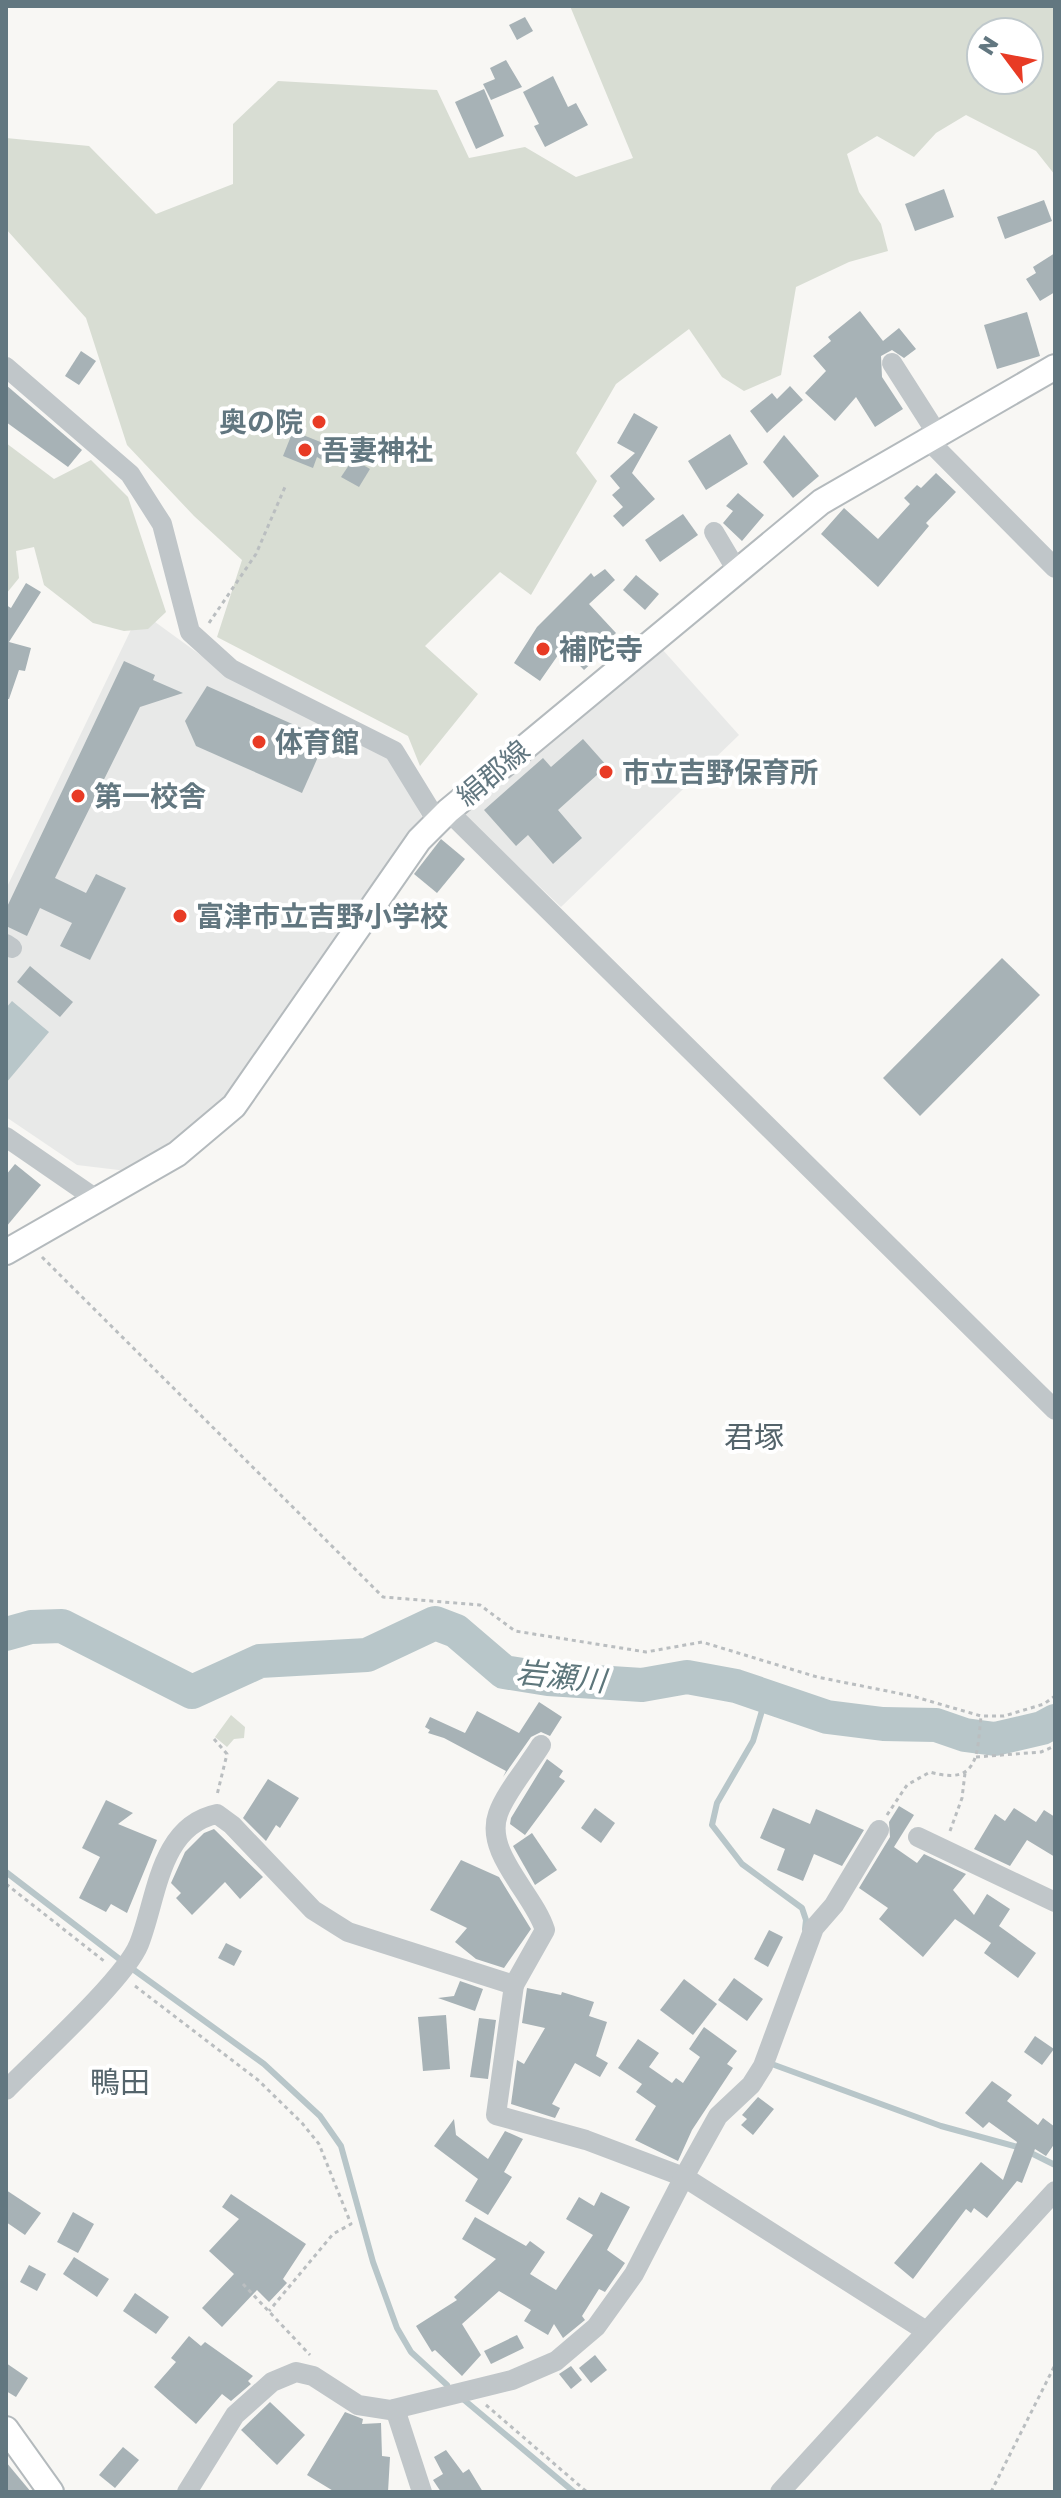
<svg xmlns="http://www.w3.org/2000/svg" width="1061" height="2498" viewBox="0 0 1061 2498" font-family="'Golos Text','Noto Sans JP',sans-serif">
	<rect width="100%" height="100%" fill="#f8f7f4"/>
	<!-- built -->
	<g fill="#e8e9e8">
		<polygon points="140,611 228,675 393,760 422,817 245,1078 216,1110 127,1171 77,1165 6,1117 6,889"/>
		<polygon points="662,649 739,735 561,907 466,817 465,809"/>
	</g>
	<!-- green -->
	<g fill="#d8ddd3" fill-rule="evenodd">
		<path d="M570 6H1055V175L1036 151 966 115 936 133 914 157 877 136 847 154 859 192 881 224 888 251 849 262 796 287 781 375 744 391 722 377 689 329 616 384 576 453 597 481 531 595 500 572 425 646 478 694 420 766 408 736 217 637 242 560 194 516 127 445 86 318 6 229V138L89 146 156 214 233 184V124L278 81 437 90 469 158 525 147 576 177 633 158ZM981 32H1029V80H981Z"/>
		<polygon points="6,443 54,479 91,460 128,497 166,612 148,629 124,631 93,623 44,585 34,547 16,551 19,578 6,594"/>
		<polygon points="231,1715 245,1727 244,1738 234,1739 227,1747 215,1737"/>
	</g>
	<!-- water -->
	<polygon fill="#b8c6c9" points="12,1001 49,1032 6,1083 6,1008"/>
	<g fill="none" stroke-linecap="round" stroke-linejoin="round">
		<!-- stream -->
		<g stroke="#b8c6c9" stroke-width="6">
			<polyline points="766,1697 753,1741 717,1803 712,1825 742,1864 802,1908 806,1920 805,1929"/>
			<polyline points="6,1872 122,1961"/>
			<polyline points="134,1970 264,2064 320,2116 341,2146 373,2262 397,2328 411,2352 447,2385"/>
			<polyline points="769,2063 941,2126 1021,2148 1055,2165"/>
			<polyline points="463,2399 574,2492"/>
		</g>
		<!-- river -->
		<polyline stroke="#b8c6c9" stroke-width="34" points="6,1634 31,1627 62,1626 192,1692 260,1661 367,1655 435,1623 456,1631 504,1672 548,1679 642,1685 687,1677 736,1686 827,1717 883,1724 936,1725 965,1735 995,1739 1042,1728 1055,1721"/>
	</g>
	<!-- building -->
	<g fill="#a7b2b6">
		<polygon points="525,17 533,31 517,40 509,25"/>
		<polygon points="506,60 522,87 491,100 483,84 495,79 490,68"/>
		<polygon points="553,76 568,107 576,103 588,125 545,147 534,126 539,124 523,92"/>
		<polygon points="484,89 504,136 476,149 455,102"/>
		<polygon points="944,189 954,217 915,231 905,204"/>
		<polygon points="1044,200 1052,221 1005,239 997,217"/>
		<polygon points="1055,253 1055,292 1040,301 1026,279 1036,273 1033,267"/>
		<polygon points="860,311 883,341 899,328 916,349 904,358 892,350 881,356 882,377 903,409 875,427 856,397 835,421 805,393 826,371 813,356 831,341 828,337"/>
		<polygon points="1027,312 1040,356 997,369 984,325"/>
		<polygon points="81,351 96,361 79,385 65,376"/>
		<polygon points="6,385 82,450 68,467 6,422"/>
		<polygon points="790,386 803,400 767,433 750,411 772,393 777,399"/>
		<polygon points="634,413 658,427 632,473 655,499 623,527 613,516 623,507 612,495 620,488 610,476 635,453 617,443"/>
		<polygon points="293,431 328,445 322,460 317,457 313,468 283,456"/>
		<polygon points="730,434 748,464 706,490 688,461"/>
		<polygon points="784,435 819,476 793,498 763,462"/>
		<polygon points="353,459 370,469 359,487 341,477"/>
		<polygon points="936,473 956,492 926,523 929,526 878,587 821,534 844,508 878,539 910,504 904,498 917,485 921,488"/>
		<polygon points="738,493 764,515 742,541 723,523 733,511 726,506"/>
		<polygon points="683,514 698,535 660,562 645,540"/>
		<polygon points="605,569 615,580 589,604 616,633 593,654 597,658 584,670 563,648 540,681 514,663 537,627 591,573 594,577"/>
		<polygon points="636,575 659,594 645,610 623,590"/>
		<polygon points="26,583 41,592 9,642 31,648 25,671 19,670 9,699 6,699 6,605 11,608"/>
		<polygon points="124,661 155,675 153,680 183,693 140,707 55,878 86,893 96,874 126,888 90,960 60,946 72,923 40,908 27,936 6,926 6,909"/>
		<polygon points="207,686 326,739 302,793 196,746 185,721"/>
		<polygon points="583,739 607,766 558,810 582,838 553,864 528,835 516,846 484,810 543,758 551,767"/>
		<polygon points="441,839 465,859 437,893 414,874"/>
		<polygon points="1002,958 1040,995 920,1116 883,1078"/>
		<polygon points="30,966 73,1002 60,1017 17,982"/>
		<polygon points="15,1164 41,1185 6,1227 6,1175"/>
		<polygon points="539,1702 562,1717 550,1736 541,1732 531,1737 503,1777 506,1771 444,1738 428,1733 430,1730 425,1727 430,1717 465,1733 477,1711 519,1733"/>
		<polygon points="547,1759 563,1771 559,1777 565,1781 525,1835 510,1824 511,1818"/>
		<polygon points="268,1779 299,1798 280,1828 276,1825 266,1841 243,1818"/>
		<polygon points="106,1800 133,1813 118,1824 157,1840 127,1913 111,1904 106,1912 79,1898 100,1857 82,1848"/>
		<polygon points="899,1806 914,1815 894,1847 917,1863 924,1854 966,1874 953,1890 974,1915 987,1894 1010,1909 999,1926 1036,1953 1018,1978 984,1953 991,1943 955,1919 923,1957 879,1919 888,1908 859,1888 890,1837 889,1822"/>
		<polygon points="595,1808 615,1823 601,1843 581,1828"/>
		<polygon points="773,1808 810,1824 816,1809 864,1830 842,1866 814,1854 803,1881 777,1870 785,1849 760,1838"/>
		<polygon points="1014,1808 1036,1822 1044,1810 1055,1817 1055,1857 1027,1840 1010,1866 974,1849 995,1814 1005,1821"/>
		<polygon points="214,1829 263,1877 240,1899 225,1882 192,1915 176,1898 181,1893 171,1883 185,1852 204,1833"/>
		<polygon points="532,1833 557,1870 535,1885 513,1846"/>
		<polygon points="461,1860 499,1877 531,1929 504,1968 476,1959 455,1942 467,1928 430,1910"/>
		<polygon points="769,1930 783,1937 768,1967 754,1959"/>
		<polygon points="226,1943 242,1951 234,1966 218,1958"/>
		<polygon points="734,1978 763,1999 747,2021 718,2000"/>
		<polygon points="684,1979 717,2004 693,2035 660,2010"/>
		<polygon points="460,1981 483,1989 475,2011 438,1998 454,1996"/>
		<polygon points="527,1988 561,1995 562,1992 594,2002 589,2016 607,2022 596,2056 608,2063 600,2077 575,2063 552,2104 560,2108 555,2118 511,2104 517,2060 524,2064 545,2028 522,2023"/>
		<polygon points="446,2015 450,2069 423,2071 418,2017"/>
		<polygon points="479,2018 496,2020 488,2079 470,2077"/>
		<polygon points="704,2027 737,2051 727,2064 733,2068 692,2130 678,2161 635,2140 656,2106 636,2092 642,2084 618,2068 638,2039 659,2053 649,2067 672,2083 676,2078 683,2083 700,2057 689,2049"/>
		<polygon points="1035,2036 1054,2049 1042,2065 1024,2052"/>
		<polygon points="992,2081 1012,2095 1007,2101 1038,2125 1043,2118 1055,2127 1055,2143 1046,2156 1035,2149 1022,2183 1017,2181 987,2218 974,2208 971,2213 966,2209 913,2279 894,2263 981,2162 1003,2180 1017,2142 989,2122 983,2128 965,2113"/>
		<polygon points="758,2097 774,2109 753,2135 741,2125 747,2119 742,2115"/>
		<polygon points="454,2119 456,2135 488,2159 505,2131 523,2139 504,2172 512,2177 488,2215 465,2201 478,2179 434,2146"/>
		<polygon points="6,2190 41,2213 25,2235 6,2222"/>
		<polygon points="601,2192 630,2207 607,2250 625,2263 605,2292 599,2289 582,2316 585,2320 563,2338 554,2324 548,2335 524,2321 531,2310 499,2291 462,2324 481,2355 462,2376 435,2350 432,2352 416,2326 457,2300 454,2297 496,2259 462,2239 475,2217 526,2246 530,2241 545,2252 530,2274 556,2290 593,2235 566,2219 579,2197 594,2206"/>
		<polygon points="231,2194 306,2244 283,2279 287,2283 269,2302 257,2290 222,2327 202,2308 234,2274 209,2251 239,2219 222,2207"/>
		<polygon points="73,2212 94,2224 78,2253 57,2242"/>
		<polygon points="74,2257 109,2279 97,2297 63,2274"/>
		<polygon points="29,2265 46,2274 37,2291 20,2282"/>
		<polygon points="135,2293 169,2317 156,2334 123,2311"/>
		<polygon points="517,2335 524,2348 491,2364 484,2351"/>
		<polygon points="189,2336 201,2346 205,2342 253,2376 248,2381 251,2384 231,2401 222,2394 196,2424 154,2387 176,2362 171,2358"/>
		<polygon points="595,2355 607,2370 591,2383 579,2368"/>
		<polygon points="6,2363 28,2378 16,2397 6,2391"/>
		<polygon points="571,2366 582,2380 571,2389 559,2374"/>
		<polygon points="270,2402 305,2435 277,2465 241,2430"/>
		<polygon points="345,2412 363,2419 362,2424 381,2423 382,2456 390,2457 388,2492 335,2492 307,2475"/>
		<polygon points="123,2447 139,2460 115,2488 99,2475"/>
		<polygon points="446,2450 463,2473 469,2469 483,2492 441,2492 433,2480 443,2474 434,2457"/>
		<polygon points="6,2462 31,2492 6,2492"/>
	</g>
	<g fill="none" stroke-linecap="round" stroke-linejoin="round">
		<!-- major casing -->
		<g stroke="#b4babd" stroke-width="28">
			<g id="major">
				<polyline points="6,1252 177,1154 234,1106 419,840 448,811 821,502 1055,367"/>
				<polyline points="6,2429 51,2492"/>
			</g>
		</g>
		<!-- path -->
		<g stroke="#babec0" stroke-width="3" stroke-dasharray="4 4" stroke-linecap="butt">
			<polyline points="209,623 256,554 285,487"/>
			<polyline points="42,1257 383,1597 480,1605 515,1631 646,1652 702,1642 817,1677 912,1696 981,1716 1004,1716 1044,1704 1055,1696"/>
			<polyline points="214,1739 227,1754 217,1795"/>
			<polyline points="976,1757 1041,1752 1055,1746"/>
			<path d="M887 1815 907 1785 930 1772C979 1786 977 1755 981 1716"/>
			<polyline points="950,1831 962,1798 965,1773"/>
			<polyline points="6,1884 104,1961"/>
			<polyline points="135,1986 258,2080 302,2123 319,2144 351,2224 333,2234 269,2311"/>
			<polyline points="243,2284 310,2355"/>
			<polyline points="486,2405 587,2492"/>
			<polyline points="991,2492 1055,2365"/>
		</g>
		<!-- minor -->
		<g stroke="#c0c6c9" stroke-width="20">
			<polyline points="892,363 936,432"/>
			<polyline points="6,367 130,474 162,524 190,632 231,669 394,751 437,821"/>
			<polyline points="926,438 1055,568"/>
			<polyline points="714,532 736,569"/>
			<polyline points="448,811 1055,1410"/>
			<polyline points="6,944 12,948"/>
			<polyline points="6,1137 96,1199"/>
			<polyline points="918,1837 1055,1902"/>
			<path d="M514 1985 545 1930C534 1894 484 1853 498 1814 505 1793 529 1765 541 1745"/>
			<path d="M6 2090C36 2059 125 1979 139 1944 157 1899 159 1826 217 1814L232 1825 313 1910 348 1932 514 1985 496 2115 586 2140 684 2177 718 2116 751 2085 763 2066 814 1928 834 1905 879 1830"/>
			<polyline points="395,2409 422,2492"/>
			<polyline points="187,2492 235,2415 272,2382 296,2372 313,2376 358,2405 390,2410 512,2380 556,2361 596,2327 634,2274 684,2177 926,2331"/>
			<polyline points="780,2492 1055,2191"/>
		</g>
		<!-- major -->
		<use href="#major" stroke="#fff" stroke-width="24"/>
	</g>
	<!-- markers -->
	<g fill="#e83b25" stroke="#fff" stroke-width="3">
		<circle cx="319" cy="422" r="8"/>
		<circle cx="305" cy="450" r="8"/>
		<circle cx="543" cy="649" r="8"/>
		<circle cx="259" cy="742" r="8"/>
		<circle cx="606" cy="772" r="8"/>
		<circle cx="78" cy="796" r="8"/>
		<circle cx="180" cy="916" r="8"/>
	</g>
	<g text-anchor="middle" stroke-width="8" stroke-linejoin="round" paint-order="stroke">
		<!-- poi labels -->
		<g font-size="28" font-weight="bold" fill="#627780" stroke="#fff" text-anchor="start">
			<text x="303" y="432" text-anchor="end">奥の院</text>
			<text x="321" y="460">吾妻神社</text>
			<text x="559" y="659">補陀寺</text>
			<text x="275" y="752">体育館</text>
			<text x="622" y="782">市立吉野保育所</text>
			<text x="94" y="806">第一校舎</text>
			<text x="196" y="926">富津市立吉野小学校</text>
		</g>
		<!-- street labels -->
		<g font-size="28" fill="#627780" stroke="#fff">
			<text transform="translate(493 773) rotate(-40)" y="10">絹郡線</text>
		</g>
		<!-- neighbourhood labels -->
		<g font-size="30" fill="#54646b" stroke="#fff">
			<text x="754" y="1448">君塚</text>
			<text x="120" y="2093">鴨田</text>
		</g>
		<!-- water labels -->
		<g font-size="30" font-style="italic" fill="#5d767b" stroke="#fff">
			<text transform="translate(561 1677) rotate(6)" y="10">岩瀬川</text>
		</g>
	</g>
	<!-- border -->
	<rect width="1061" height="2498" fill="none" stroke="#627780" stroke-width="16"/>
	<!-- north arrow -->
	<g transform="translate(1005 56) rotate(302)"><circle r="38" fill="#ffffff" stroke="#c0c9cc" stroke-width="2"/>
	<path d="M0-6L14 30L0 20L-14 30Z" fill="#e83b25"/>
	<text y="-12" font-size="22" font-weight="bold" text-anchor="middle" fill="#627780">N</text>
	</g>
</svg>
